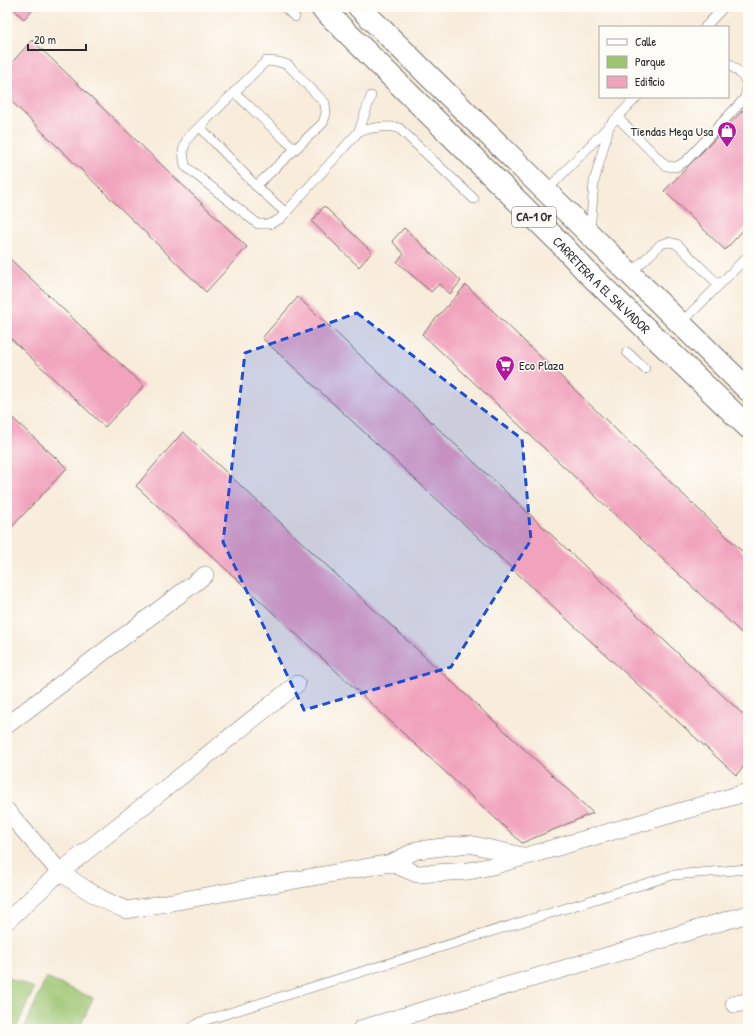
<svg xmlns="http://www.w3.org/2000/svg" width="755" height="1036" viewBox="0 0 755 1036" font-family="'Patrick Hand',sans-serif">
	<rect width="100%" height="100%" fill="#fdfcf7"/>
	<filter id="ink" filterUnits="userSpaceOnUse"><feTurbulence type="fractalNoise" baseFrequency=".025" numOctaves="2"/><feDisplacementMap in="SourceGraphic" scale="8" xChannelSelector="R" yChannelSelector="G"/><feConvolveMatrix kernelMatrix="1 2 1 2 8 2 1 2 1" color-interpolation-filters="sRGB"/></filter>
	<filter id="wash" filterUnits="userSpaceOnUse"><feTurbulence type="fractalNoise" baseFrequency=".012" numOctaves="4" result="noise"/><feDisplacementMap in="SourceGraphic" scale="16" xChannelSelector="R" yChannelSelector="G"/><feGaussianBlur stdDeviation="0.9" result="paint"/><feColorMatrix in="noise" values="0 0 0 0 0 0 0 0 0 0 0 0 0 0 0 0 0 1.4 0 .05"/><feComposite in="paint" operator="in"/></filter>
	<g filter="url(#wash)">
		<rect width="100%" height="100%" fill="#f8ecdb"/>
		<!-- green -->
		<g fill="#9cc571" stroke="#64784e">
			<polygon points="7,977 34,988 16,1029 7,1029"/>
			<polygon points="46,978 93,998 79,1029 24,1029"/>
		</g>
		<g id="blocks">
			<!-- building -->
			<g fill="#f1a2bc">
				<polygon points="11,7 35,7 24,19"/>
				<polygon points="32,40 247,247 206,292 7,97 7,68"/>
				<polygon points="748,105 748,225 725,250 664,191"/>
				<polygon points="324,206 372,252 359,267 312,222"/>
				<polygon points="404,228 461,281 450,294 439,284 431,292 397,262 404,254 392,241"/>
				<polygon points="7,256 144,386 105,427 7,335"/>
				<polygon points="466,285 748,557 748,639 422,334"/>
				<polygon points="298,297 748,719 748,762 736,775 262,338"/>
				<polygon points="7,413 67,468 7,532"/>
				<polygon points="183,432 593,813 522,843 136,486"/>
			</g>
		</g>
	</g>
	<g filter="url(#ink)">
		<use href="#blocks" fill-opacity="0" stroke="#736f69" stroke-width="1"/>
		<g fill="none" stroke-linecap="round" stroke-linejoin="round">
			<!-- lane casing -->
			<g stroke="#736f69" stroke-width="10">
				<g id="lane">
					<polyline points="284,7 295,17"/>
					<polyline points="705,27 724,7"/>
					<polyline points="234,92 295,149"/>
					<path d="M618 118 666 166 676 167 686 161 745 98C749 77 743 76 728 63"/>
					<polyline points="200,127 256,186 286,213"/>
					<path d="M359 131C373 128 385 125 399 128L474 199"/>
					<polyline points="256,186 323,123 326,113 325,103 288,65 279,62 266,61 187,139 183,151 185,166 258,224 270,224 280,219 359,131 371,96"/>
					<polyline points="546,191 637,97"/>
					<polyline points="590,232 594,182 609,127"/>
					<polyline points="630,274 661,244 669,242 677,244 719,285"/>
					<polyline points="680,324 748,256"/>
					<polyline points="627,352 645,369"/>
					<polyline points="190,1029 200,1022 673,875 748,869"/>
				</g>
			</g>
			<!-- street casing -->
			<g stroke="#736f69" stroke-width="18">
				<g id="street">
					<polyline points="7,725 205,575"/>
					<polyline points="7,811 60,872 297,684"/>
					<polyline points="391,863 417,874 469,871 492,866 748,792"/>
					<path d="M7 921 60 872C82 887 102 901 127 910L391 863 417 850 469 844 523 856"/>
					<polyline points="734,1004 748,1002"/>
					<polyline points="361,1029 748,914"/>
				</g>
			</g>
			<!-- highway casing -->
			<g stroke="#736f69" stroke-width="24">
				<g id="highway">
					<path id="s1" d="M321 7 562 245 586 271 748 427"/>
					<polyline points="359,7 748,390"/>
				</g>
			</g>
			<!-- lane -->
			<use href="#lane" stroke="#fff" stroke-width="9"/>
			<!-- street -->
			<use href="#street" stroke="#fff" stroke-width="17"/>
			<!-- highway -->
			<use href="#highway" stroke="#fff" stroke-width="22"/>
		</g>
	</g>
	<!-- marked area -->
	<path fill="#1d4ed8" fill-opacity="0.2" stroke="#1d4ed8" stroke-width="3" stroke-dasharray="8 5" stroke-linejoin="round" d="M357 313 522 439 531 540 451 667 304 710 223 542 245 353Z"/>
	<!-- icons -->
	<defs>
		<g id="shop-pin" transform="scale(1)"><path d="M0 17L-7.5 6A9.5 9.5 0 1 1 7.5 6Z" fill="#b5179e" stroke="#fdfcf7"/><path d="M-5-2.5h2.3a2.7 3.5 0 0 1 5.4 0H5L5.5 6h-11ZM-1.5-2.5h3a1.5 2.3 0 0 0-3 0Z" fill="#fff"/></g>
		<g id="supermarket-pin" transform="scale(1)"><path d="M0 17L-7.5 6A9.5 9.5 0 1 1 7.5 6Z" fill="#b5179e" stroke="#fdfcf7"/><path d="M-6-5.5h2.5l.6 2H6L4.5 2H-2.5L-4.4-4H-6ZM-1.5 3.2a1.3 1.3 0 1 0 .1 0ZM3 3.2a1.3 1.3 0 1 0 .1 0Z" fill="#fff"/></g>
	</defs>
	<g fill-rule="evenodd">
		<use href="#shop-pin" x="727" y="131"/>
		<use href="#supermarket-pin" x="505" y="365"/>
	</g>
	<g text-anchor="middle" stroke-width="3" stroke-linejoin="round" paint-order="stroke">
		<!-- shield labels -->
		<rect fill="#fdfcf7" stroke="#6a6a68" stroke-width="1" x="512" y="207" width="44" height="20" rx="3"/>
		<g font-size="12" font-weight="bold" fill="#2b2b2b">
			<text x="534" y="221">CA-1 Or</text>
		</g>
		<!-- poi labels -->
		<g font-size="13" fill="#2b2b2b" stroke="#fdfcf7" text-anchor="end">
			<text x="713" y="136">Tiendas Mega Usa</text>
			<text x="519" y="370" text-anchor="start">Eco Plaza</text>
		</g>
		<!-- street labels -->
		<g font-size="13" fill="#2b2b2b" stroke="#fdfcf7">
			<text dy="5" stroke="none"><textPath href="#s1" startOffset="395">CARRETERA A EL SALVADOR</textPath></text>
		</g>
	</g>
	<!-- margin -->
	<rect width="755" height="1036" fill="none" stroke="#fdfcf7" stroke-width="24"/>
	<!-- legend -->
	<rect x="599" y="26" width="130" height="72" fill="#fdfcf7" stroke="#a9a8a5"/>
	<rect x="607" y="39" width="20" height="6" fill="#ffffff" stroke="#a9a8a5"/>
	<text x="635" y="46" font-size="12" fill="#2b2b2b">Calle</text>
	<rect x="607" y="56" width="20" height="12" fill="#9cc571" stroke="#a9a8a5"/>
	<text x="635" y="66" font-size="12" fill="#2b2b2b">Parque</text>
	<rect x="607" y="76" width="20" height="12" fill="#f1a2bc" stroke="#a9a8a5"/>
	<text x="635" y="86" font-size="12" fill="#2b2b2b">Edificio</text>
	<!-- scale -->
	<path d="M28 44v6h58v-6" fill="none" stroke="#2b2b2b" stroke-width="2"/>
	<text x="34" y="44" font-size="12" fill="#2b2b2b" stroke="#fdfcf7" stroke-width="3" paint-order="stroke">20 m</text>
</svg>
